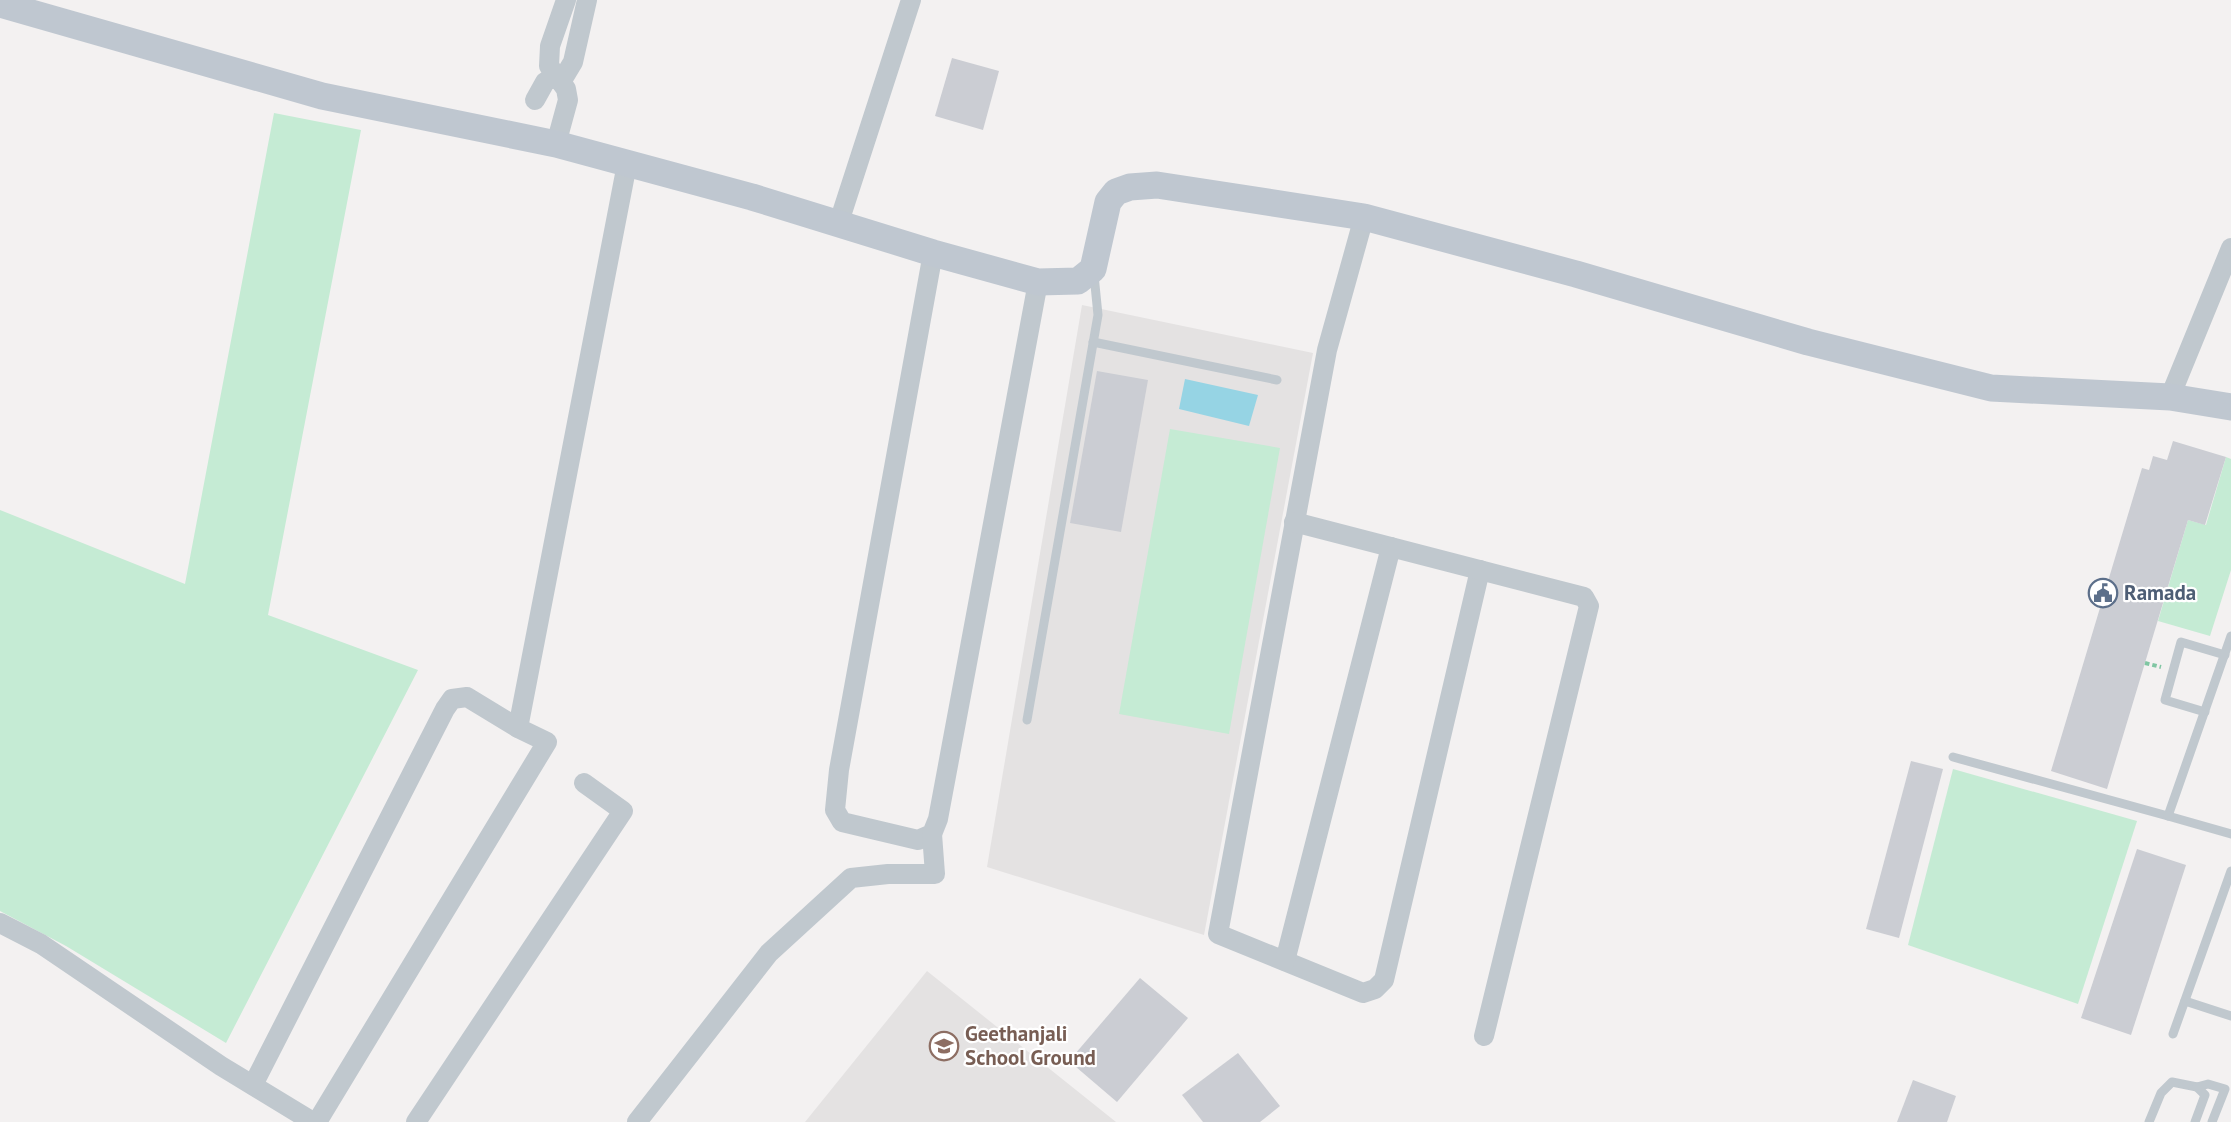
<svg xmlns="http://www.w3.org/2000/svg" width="2231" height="1122" viewBox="0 0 2231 1122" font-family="'PT Sans',sans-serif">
	<rect width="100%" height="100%" fill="#f3f1f1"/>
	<!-- education -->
	<g fill="#e4e2e2">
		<polygon points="1082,305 1313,353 1204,935 987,867"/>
		<polygon points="927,971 1116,1122 805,1122"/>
	</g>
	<!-- green -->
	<g fill="#c5ebd4">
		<polygon points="274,113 361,130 268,615 418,670 226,1043 66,946 0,911 0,510 185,584"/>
		<polygon points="1170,429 1280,448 1229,734 1119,714"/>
		<polygon points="2226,457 2231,459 2231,570 2210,636 2158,621 2188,520 2206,525"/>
		<polygon points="1953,769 2137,821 2078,1004 1908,945"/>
	</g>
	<!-- water -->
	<polygon fill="#96d4e4" points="1185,379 1258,395 1249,426 1179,409"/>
	<!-- building -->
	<g fill="#cbcdd3">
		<polygon points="952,58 999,71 983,130 935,116"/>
		<polygon points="1097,371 1148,380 1121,532 1070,523"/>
		<polygon points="2173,441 2226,457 2205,525 2188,520 2107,789 2051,771 2142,468 2149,470 2153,456 2167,460"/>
		<polygon points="1911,761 1943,769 1899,938 1866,929"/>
		<polygon points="2137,849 2186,865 2131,1035 2081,1018"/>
		<polygon points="1140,978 1188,1018 1117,1102 1069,1061"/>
		<polygon points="1238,1053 1280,1106 1260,1122 1203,1122 1182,1095"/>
		<polygon points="1913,1080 1956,1096 1947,1122 1897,1122"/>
	</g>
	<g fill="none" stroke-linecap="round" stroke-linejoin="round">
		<!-- path -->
		<polyline stroke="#80c6a3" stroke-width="4" stroke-dasharray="4.5 3" stroke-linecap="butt" points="2145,663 2161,667"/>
		<!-- lane -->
		<g stroke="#c0c8ce" stroke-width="9">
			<polyline points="1093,342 1277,380"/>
			<polyline points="2205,712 2165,700 2181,642 2225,655"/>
			<polyline points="1027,720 1098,315 1094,275"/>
			<polyline points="1953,757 2168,816 2231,636"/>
			<polyline points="2168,816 2231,834"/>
			<polyline points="2185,1001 2231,1016"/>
			<polyline points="2173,1034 2231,871"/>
			<polyline points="2149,1122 2161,1093 2172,1082 2197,1087 2208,1084 2225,1089 2212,1122"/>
			<polyline points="2195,1122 2205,1095 2197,1087"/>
		</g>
		<!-- street -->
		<g stroke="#c0c8ce" stroke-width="20">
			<polyline points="561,82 573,62 587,0"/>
			<polyline points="535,100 545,82 555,76"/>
			<polyline points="556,144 568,100 566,89 549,66 550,46 566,0"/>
			<polyline points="1364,217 1327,350 1218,934 1363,993 1375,989 1384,980 1480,570"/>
			<polyline points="839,222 911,0"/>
			<polyline points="933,253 839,770 835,810 842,822 918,840 932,834 938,819 1038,282"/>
			<polyline points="2170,397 2231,248"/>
			<polyline points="1294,522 1584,597 1589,606 1484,1036"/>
			<polyline points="0,923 41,944 221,1066 313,1122"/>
			<polyline points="1285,961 1391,547"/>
			<polyline points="253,1085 445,709 452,699 467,697 518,728"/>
			<polyline points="317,1122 547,742 518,728 627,164"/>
			<polyline points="416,1122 623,811 584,783"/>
			<polyline points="637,1122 769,953 851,878 888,874 935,874 932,834"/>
		</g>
		<!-- secondary -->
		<polyline stroke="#bfc7d0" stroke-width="27" points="0,4 322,96 556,144 752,197 933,253 1038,282 1078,281 1093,269 1108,202 1116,192 1130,187 1157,185 1364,217 1576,274 1808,342 1991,388 2170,397 2231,407"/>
	</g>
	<!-- icons -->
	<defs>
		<g id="civic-ring" transform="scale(1.5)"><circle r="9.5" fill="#fff" stroke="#5c6f8a" stroke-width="1.5"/><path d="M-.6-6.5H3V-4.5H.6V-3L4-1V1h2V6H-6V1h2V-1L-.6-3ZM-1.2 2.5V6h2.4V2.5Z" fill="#5c6f8a"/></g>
		<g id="school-ring" transform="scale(1.5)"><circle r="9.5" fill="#fff" stroke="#8d6e63" stroke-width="1.5"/><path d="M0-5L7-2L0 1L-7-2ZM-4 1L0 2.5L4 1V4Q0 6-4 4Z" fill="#8d6e63"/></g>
	</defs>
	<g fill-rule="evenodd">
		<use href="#civic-ring" x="2103" y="593"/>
		<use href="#school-ring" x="944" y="1046"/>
	</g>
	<g text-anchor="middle" stroke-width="4.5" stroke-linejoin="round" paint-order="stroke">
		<!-- service labels -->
		<g font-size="21" font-weight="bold" fill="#4e5e75" stroke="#fff" text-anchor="start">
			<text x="2124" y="600">Ramada</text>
		</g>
		<!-- education labels -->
		<g font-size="21" font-weight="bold" fill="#785e54" stroke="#fff" text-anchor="start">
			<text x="965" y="1041">Geethanjali<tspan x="965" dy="24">School Ground</tspan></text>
		</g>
	</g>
</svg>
